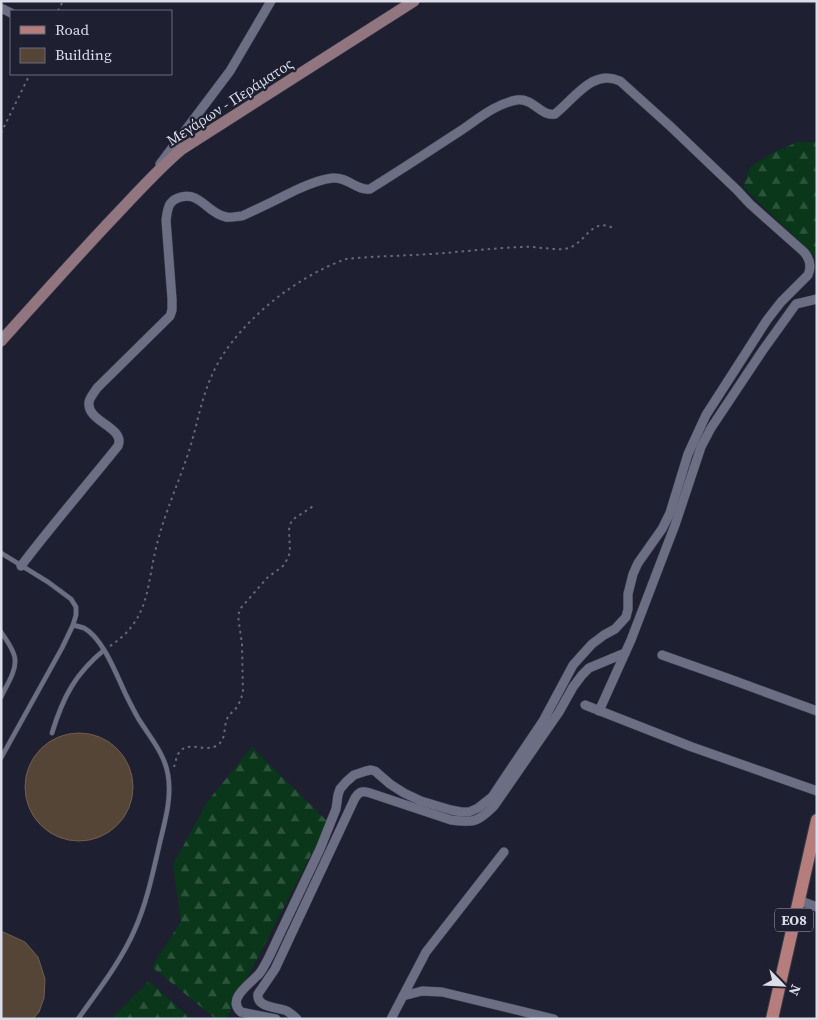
<svg xmlns="http://www.w3.org/2000/svg" width="818" height="1020" viewBox="0 0 818 1020" font-family="'Source Serif 4',serif">
	<defs>
		<pattern id="forest-firs" width="22" height="20" patternUnits="userSpaceOnUse" patternTransform="scale(1.25)"><rect width="22" height="20" fill="#0a371a"/><path d="M5 1l3.5 6h-7zM16 11l3.5 6h-7z" fill="#2d543b"/></pattern>
	</defs>
	<rect width="100%" height="100%" fill="#1e1f30"/>
	<!-- forest -->
	<g fill="url(#forest-firs)">
		<polygon points="798,142 817,142 817,261 812,253 743,187 750,167 776,151"/>
		<polygon points="252,747 328,822 226,1019 216,1019 152,967 181,921 173,865 207,802"/>
		<polygon points="149,981 191,1019 111,1019"/>
	</g>
	<!-- building -->
	<g fill="#554536" stroke="#705f4f">
		<circle cx="79" cy="787" r="54"/>
		<polygon points="1,931 25,942 38,957 45,979 44,998 39,1012 33,1019 1,1019"/>
	</g>
	<g fill="none" stroke-linecap="round" stroke-linejoin="round">
		<!-- lane casing -->
		<g stroke="#3b3b49" stroke-width="5.5">
			<g id="lane">
				<polyline points="1,553 48,582 71,599 76,607 76,615 73,625 62,648 1,758"/>
				<path d="M73 625C77 626 81 627 84 628 103 638 117 676 126 695 130 703 134 711 138 718 149 736 165 754 168 775 172 797 165 821 160 842 153 872 147 902 135 929 122 960 97 992 78 1019"/>
				<path d="M1 632C6 639 15 652 15 660 16 672 6 686 1 697"/>
				<path d="M52 733C63 697 75 674 104 650"/>
			</g>
		</g>
		<!-- street casing -->
		<g stroke="#3b3b49" stroke-width="10">
			<g id="street">
				<polyline points="1,8 11,13"/>
				<polyline points="160,164 230,71 271,1"/>
				<path d="M21 566C52 525 86 486 118 446 126 427 86 422 89 402 90 397 94 393 97 388L170 316 172 310V299L166 220C167 215 167 209 170 204 175 197 187 194 195 198 206 203 212 214 226 217 231 218 237 216 242 216 260 208 278 199 296 190 307 185 320 179 333 178 348 177 357 191 370 189 399 171 428 152 457 133 476 121 494 104 517 100 534 98 541 117 555 114 574 99 593 68 620 81L670 126 737 190 750 204 804 252C810 259 812 266 808 275L781 302 767 320 706 415 688 454 670 513 662 529 638 563 633 574 628 594V609L626 617 615 629 604 635 592 644 573 665 543 721 492 797 478 808 469 812H461L451 810 421 801 404 793 390 784 375 771 371 770 366 771 354 775 346 782 340 789 338 795 336 809 320 849 269 957C266 963 263 969 259 974 250 984 226 999 241 1012L276 1019"/>
				<polyline points="662,655 727,678 817,711"/>
				<polyline points="585,705 692,747 817,791"/>
				<polyline points="599,711 631,640 675,525 701,447 711,428 763,350 796,304 817,299"/>
				<polyline points="798,900 817,907"/>
				<polyline points="403,996 426,952 504,852"/>
				<path d="M297 1019C294 1016 290 1013 287 1011 278 1007 256 1008 258 994L275 969 354 800C358 792 362 790 370 793L451 820C474 823 478 822 494 806L559 712 573 687 582 675 589 668 625 653"/>
				<polyline points="391,1019 403,996 422,991 442,992 554,1019"/>
			</g>
		</g>
		<!-- secondary casing -->
		<g stroke="#3b3b49" stroke-width="12">
			<path id="secondary" d="M1 341C39 299 76 257 115 216 137 193 158 169 182 149L414 1"/>
		</g>
		<!-- primary casing -->
		<g stroke="#3b3b49" stroke-width="14">
			<polyline id="primary" points="772,1019 817,820"/>
		</g>
		<!-- path -->
		<g stroke="#686978" stroke-width="2" stroke-dasharray="2.5 4" stroke-linecap="butt">
			<polyline points="58,11 63,1"/>
			<polyline points="1,133 30,74"/>
			<path d="M110 646C151 619 146 586 157 544 165 512 179 482 189 451 197 426 201 399 212 375 234 325 295 277 346 259 374 256 402 256 431 254 461 252 492 248 522 247 536 246 550 250 564 249 585 247 590 216 613 228"/>
			<path d="M174 767C175 764 176 760 177 756 186 738 202 753 216 746 227 740 223 728 227 719 229 714 234 711 237 707 240 702 241 698 243 693L242 644 238 616 240 609 267 578 283 566 288 558 290 552 289 530 290 525 292 520 315 505"/>
		</g>
		<!-- lane -->
		<use href="#lane" stroke="#6c6e83" stroke-width="4.5"/>
		<!-- street -->
		<use href="#street" stroke="#6c6e83" stroke-width="9"/>
		<!-- secondary -->
		<use href="#secondary" stroke="#917680" stroke-width="11"/>
		<!-- primary -->
		<use href="#primary" stroke="#b57e7c" stroke-width="12"/>
	</g>
	<g text-anchor="middle" stroke-width="4.5" stroke-linejoin="round" paint-order="stroke">
		<!-- shield labels -->
		<rect fill="#1e1f30" stroke="#a3a4b2" stroke-width="1" x="775" y="908.5" width="38" height="23" rx="4"/>
		<g font-size="14" font-weight="bold" fill="#dcdde9">
			<text x="794" y="925">ΕΟ8</text>
		</g>
		<!-- street labels -->
		<g font-size="15" fill="#dcdde9" stroke="#1e1f30">
			<text transform="translate(230 102) rotate(-33)" y="5">Μεγάρων - Περάματος</text>
		</g>
	</g>
	<!-- border -->
	<rect width="818" height="1020" fill="none" stroke="#dcdde9" stroke-width="5"/>
	<!-- legend -->
	<rect x="10" y="10" width="162" height="65" fill="#1e1f30" stroke="#6a6b7a"/>
	<rect x="20" y="26" width="25" height="8" fill="#b57e7c" stroke="#6a6b7a"/>
	<text x="55" y="35" font-size="15" fill="#dcdde9">Road</text>
	<rect x="20" y="48" width="25" height="15" fill="#554536" stroke="#6a6b7a"/>
	<text x="55" y="60" font-size="15" fill="#dcdde9">Building</text>
	<!-- north arrow -->
	<g transform="translate(783 985) rotate(114)" stroke="#1e1f30" stroke-width="4" paint-order="stroke">
	<path d="M0-4L9 19L0 12L-9 19Z" fill="#dcdde9"/>
	<text y="-8" font-size="14" font-weight="bold" text-anchor="middle" fill="#dcdde9">N</text>
	</g>
</svg>
